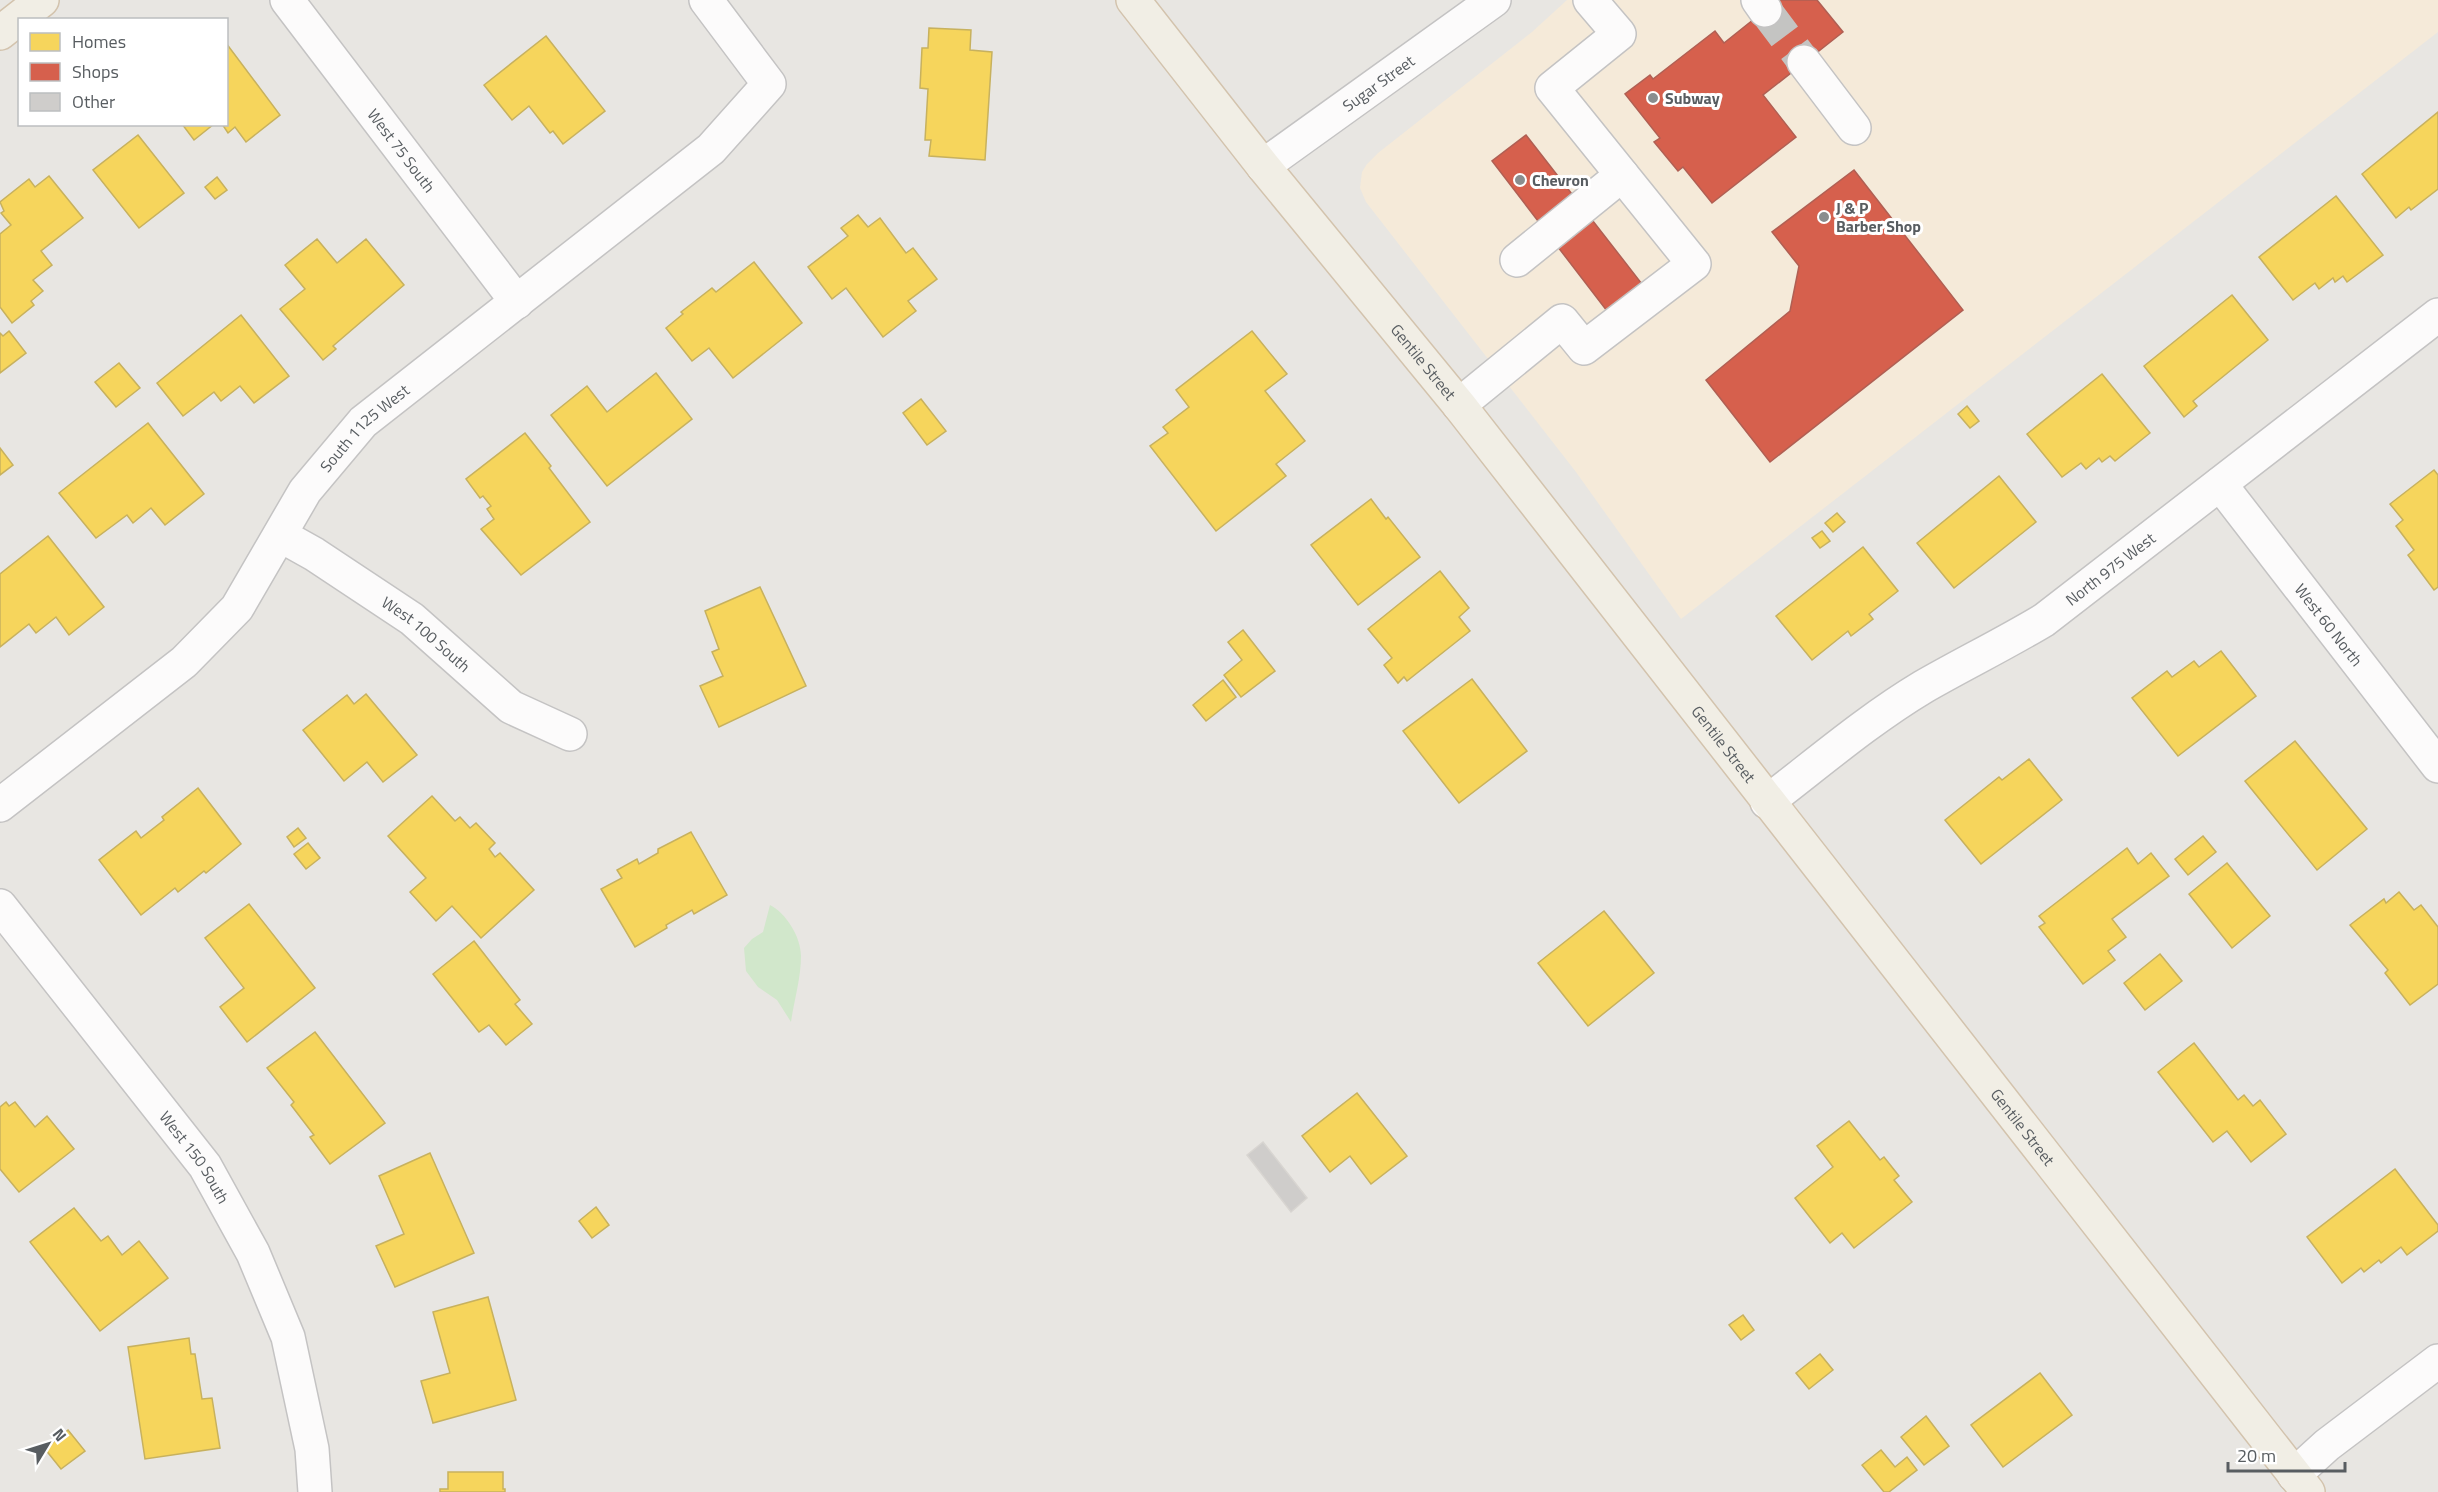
<svg xmlns="http://www.w3.org/2000/svg" width="2438" height="1492" viewBox="0 0 2438 1492" font-family="'Titillium Web',sans-serif">
	<rect width="100%" height="100%" fill="#e8e6e2"/>
	<!-- commercial -->
	<polygon fill="#f5ead9" points="1567,0 2438,0 2438,32 1681,619 1576,472 1366,202 1360,188 1362,172 1367,164 1378,153 1532,32"/>
	<!-- green -->
	<path fill="#d1e7cb" d="M770 905C786 913 801 937 801 956 801 978 794 1001 791 1022L777 1000 758 987 746 971 744 948 752 939 763 932Z"/>
	<!-- homes -->
	<g fill="#f6d55c" stroke="#c7b15e" stroke-width="1.5">
		<polygon points="929,28 971,30 970,50 992,52 985,160 929,156 931,140 925,140 928,89 920,88 922,48 928,48"/>
		<polygon points="546,36 605,111 563,144 553,131 550,133 529,106 512,120 484,85"/>
		<polygon points="226,43 280,115 246,142 235,127 228,133 222,124 226,124"/>
		<polygon points="2438,112 2438,189 2411,210 2409,207 2396,218 2362,174"/>
		<polygon points="182,124 214,124 194,140"/>
		<polygon points="138,135 184,193 139,228 93,170"/>
		<polygon points="49,176 83,218 41,251 52,265 33,280 43,291 31,301 34,305 12,323 0,307 0,234 11,225 1,213 4,211 0,202 29,179 35,187"/>
		<polygon points="217,177 227,190 215,199 205,187"/>
		<polygon points="2336,196 2383,255 2347,282 2343,276 2335,282 2333,278 2319,289 2315,283 2293,300 2259,257"/>
		<polygon points="858,215 868,227 880,218 906,253 913,248 937,279 908,301 916,311 883,337 846,288 832,299 808,267 848,236 841,228"/>
		<polygon points="317,239 337,263 366,239 404,285 333,346 336,349 323,360 280,309 305,289 285,265"/>
		<polygon points="754,262 802,323 733,378 709,348 692,361 666,328 683,314 681,312 712,288 716,292"/>
		<polygon points="2232,295 2268,340 2193,401 2197,406 2184,417 2144,366"/>
		<polygon points="241,315 289,376 254,403 240,386 221,401 214,392 183,416 157,383"/>
		<polygon points="9,331 26,353 0,373 0,333 3,336"/>
		<polygon points="1252,331 1287,374 1265,391 1305,441 1276,464 1286,476 1216,531 1150,446 1168,433 1163,427 1189,407 1176,390"/>
		<polygon points="119,363 140,388 116,407 95,382"/>
		<polygon points="656,373 692,419 607,486 551,415 587,386 607,412"/>
		<polygon points="2102,374 2150,433 2115,461 2110,456 2102,462 2099,458 2086,469 2081,463 2062,477 2027,434"/>
		<polygon points="921,399 946,431 927,445 903,413"/>
		<polygon points="1967,406 1979,421 1970,428 1958,414"/>
		<polygon points="148,423 204,494 165,525 151,508 133,523 127,515 96,538 59,493"/>
		<polygon points="525,433 551,466 549,468 590,522 521,575 481,529 494,519 487,509 491,506 483,496 480,498 466,479"/>
		<polygon points="0,448 13,465 0,475"/>
		<polygon points="2434,470 2438,475 2438,587 2434,590 2408,555 2414,550 2396,526 2403,520 2390,504"/>
		<polygon points="1999,476 2036,522 1954,588 1917,543"/>
		<polygon points="1371,499 1386,519 1388,517 1420,557 1358,605 1311,545"/>
		<polygon points="1837,513 1845,522 1833,532 1825,523"/>
		<polygon points="1822,531 1830,541 1820,548 1812,538"/>
		<polygon points="48,536 104,607 69,635 56,617 36,633 29,624 0,647 0,574"/>
		<polygon points="1863,547 1898,591 1869,614 1873,619 1851,636 1848,631 1812,660 1776,616"/>
		<polygon points="1440,571 1469,608 1459,617 1470,631 1407,681 1404,677 1398,683 1384,665 1392,658 1368,629"/>
		<polygon points="760,587 806,686 719,727 700,686 723,676 712,652 719,649 705,611"/>
		<polygon points="1243,630 1275,671 1241,697 1224,675 1242,660 1228,642"/>
		<polygon points="2221,651 2256,696 2178,756 2132,698 2167,671 2172,677 2194,661 2199,667"/>
		<polygon points="1472,679 1527,751 1459,803 1403,731"/>
		<polygon points="1223,680 1236,697 1206,721 1193,705"/>
		<polygon points="366,694 417,755 383,782 367,762 344,781 303,730 347,695 354,704"/>
		<polygon points="2295,741 2367,829 2317,870 2245,781"/>
		<polygon points="2029,759 2062,800 1981,864 1945,820 1999,777 2002,780"/>
		<polygon points="198,788 241,844 206,873 204,871 178,892 175,888 141,915 99,860 136,831 141,838 164,820 162,817"/>
		<polygon points="432,796 455,821 460,817 470,828 476,823 495,843 489,849 495,857 500,853 534,890 481,938 452,906 436,921 410,892 426,878 388,836"/>
		<polygon points="298,828 306,838 294,847 287,837"/>
		<polygon points="691,832 727,895 694,914 692,910 666,925 667,928 635,947 601,889 622,878 617,870 637,859 639,864 658,853 658,849"/>
		<polygon points="2203,836 2216,852 2188,875 2175,859"/>
		<polygon points="308,843 320,858 306,869 294,854"/>
		<polygon points="2127,848 2138,864 2151,853 2169,876 2112,919 2126,937 2108,951 2115,960 2083,984 2039,927 2045,923 2039,916"/>
		<polygon points="2227,863 2270,916 2232,948 2189,894"/>
		<polygon points="2399,892 2414,910 2421,905 2438,927 2438,984 2410,1005 2385,973 2388,970 2350,925 2384,899 2386,903"/>
		<polygon points="249,904 315,988 247,1042 220,1007 244,988 205,938"/>
		<polygon points="1604,911 1654,973 1588,1026 1538,963"/>
		<polygon points="474,941 520,1000 515,1004 532,1024 506,1045 489,1025 479,1032 433,974"/>
		<polygon points="2160,954 2182,981 2145,1010 2124,983"/>
		<polygon points="315,1032 385,1123 330,1164 310,1137 314,1135 291,1105 294,1102 267,1068"/>
		<polygon points="2194,1043 2238,1100 2244,1095 2253,1106 2260,1100 2286,1134 2251,1162 2227,1131 2213,1142 2158,1072"/>
		<polygon points="1357,1093 1407,1156 1371,1184 1350,1156 1330,1172 1302,1136"/>
		<polygon points="6,1102 9,1106 15,1102 35,1127 47,1116 74,1149 19,1192 0,1169 0,1107"/>
		<polygon points="1849,1121 1880,1160 1884,1157 1899,1176 1894,1180 1912,1202 1854,1248 1842,1233 1830,1243 1795,1198 1833,1167 1817,1146"/>
		<polygon points="430,1153 474,1253 395,1287 376,1246 404,1234 379,1176"/>
		<polygon points="2395,1169 2438,1225 2438,1231 2407,1255 2401,1247 2381,1263 2379,1260 2364,1272 2361,1268 2342,1283 2307,1237"/>
		<polygon points="596,1207 609,1225 592,1238 579,1221"/>
		<polygon points="74,1208 101,1241 108,1236 122,1255 139,1241 168,1278 100,1331 30,1242"/>
		<polygon points="488,1297 516,1400 433,1423 421,1381 450,1373 433,1312"/>
		<polygon points="1743,1315 1754,1330 1741,1340 1729,1325"/>
		<polygon points="189,1338 191,1354 195,1354 202,1399 212,1398 220,1448 145,1459 128,1347"/>
		<polygon points="1820,1354 1833,1370 1809,1389 1796,1373"/>
		<polygon points="2040,1373 2072,1415 2003,1467 1971,1425"/>
		<polygon points="1926,1416 1949,1446 1924,1465 1901,1437"/>
		<polygon points="68,1430 85,1451 61,1469 45,1449"/>
		<polygon points="1881,1450 1895,1467 1907,1457 1917,1470 1889,1492 1884,1492 1862,1465"/>
		<polygon points="448,1472 503,1472 503,1489 505,1489 505,1492 440,1492 440,1489 448,1489"/>
	</g>
	<!-- shops -->
	<g fill="#d6604d" stroke="#b05f53" stroke-width="1.5">
		<polygon points="1778,0 1817,0 1843,32 1763,95 1796,137 1712,203 1683,167 1678,171 1654,142 1660,138 1625,94 1650,75 1653,79 1715,31 1724,43"/>
		<polygon points="1526,135 1642,284 1607,311 1492,161"/>
		<polygon points="1854,170 1963,310 1770,462 1706,380 1790,311 1799,266 1772,232"/>
	</g>
	<!-- building -->
	<polygon fill="#cfcdcb" stroke="#d8d5d1" stroke-width="1.5" points="1263,1142 1307,1198 1291,1212 1247,1155"/>
	<g fill="none" stroke-linecap="round" stroke-linejoin="round">
		<!-- minor-tunnel -->
		<polyline stroke="#c4c4c2" stroke-width="33" stroke-dasharray="33 16" stroke-linecap="butt" points="1765,10 1804,62"/>
		<!-- minor casing -->
		<g stroke="#c4c3c3" stroke-width="36">
			<g id="minor">
				<path id="s1" d="M287 0 517 302"/>
				<polyline points="1758,0 1765,10"/>
				<polyline points="1804,62 1854,128"/>
				<path id="s2" d="M1263 166 1494 0"/>
				<polyline points="1517,260 1622,175"/>
				<polyline points="1459,405 1562,321 1584,348 1694,264 1552,88 1619,34 1590,0"/>
				<path id="s3" d="M2220 484 2438 766"/>
				<path id="s4" d="M280 535 314 554 412 619 511 707 570 734"/>
				<path id="s5" d="M1767 802C1818 763 1868 720 1923 687 1963 664 2004 644 2044 620L2438 315"/>
				<path id="s6" d="M0 805 184 662 237 608 305 491 363 422 711 149 769 84 706 0"/>
				<path id="s7" d="M0 906 205 1166 253 1253 288 1337 312 1449 315 1492"/>
				<polyline points="2294,1475 2327,1445 2438,1361"/>
			</g>
		</g>
		<!-- major casing -->
		<g stroke="#d3c3ad" stroke-width="36">
			<g id="major">
				<path id="s8" d="M1133 0 1263 166 1459 405 2308 1492"/>
				<polyline points="0,33 42,0"/>
			</g>
		</g>
		<!-- minor -->
		<use href="#minor" stroke="#fcfbfb" stroke-width="33"/>
		<!-- major -->
		<use href="#major" stroke="#f1eee5" stroke-width="33"/>
	</g>
	<!-- markers -->
	<g fill="#8a8d8e" stroke="#fff" stroke-width="2">
		<circle cx="1653" cy="98" r="6"/>
		<circle cx="1520" cy="180" r="6"/>
		<circle cx="1824" cy="217" r="6"/>
	</g>
	<g text-anchor="middle" stroke-width="6" stroke-linejoin="round" paint-order="stroke">
		<!-- street labels -->
		<g font-size="16" fill="#585d61" stroke="#fff">
			<text dy="6" stroke="none"><textPath href="#s2" startOffset="142">Sugar Street</textPath></text>
			<text dy="6" stroke="none"><textPath href="#s1" startOffset="189">West 75 South</textPath></text>
			<text dy="6" stroke="none"><textPath href="#s8" startOffset="464">Gentile Street</textPath></text>
			<text dy="6" stroke="none"><textPath href="#s6" startOffset="531">South 1125 West</textPath></text>
			<text dy="6" stroke="none"><textPath href="#s5" startOffset="416">North 975 West</textPath></text>
			<text dy="6" stroke="none"><textPath href="#s3" startOffset="178">West 60 North</textPath></text>
			<text dy="6" stroke="none"><textPath href="#s4" startOffset="177">West 100 South</textPath></text>
			<text dy="6" stroke="none"><textPath href="#s8" startOffset="950">Gentile Street</textPath></text>
			<text dy="6" stroke="none"><textPath href="#s8" startOffset="1436">Gentile Street</textPath></text>
			<text dy="6" stroke="none"><textPath href="#s7" startOffset="318">West 150 South</textPath></text>
		</g>
		<!-- poi labels -->
		<g font-size="16" font-weight="bold" fill="#585d61" stroke="#fff" text-anchor="start">
			<text x="1665" y="104">Subway</text>
			<text x="1532" y="186">Chevron</text>
			<text x="1836" y="214">J &amp; P<tspan x="1836" dy="18">Barber Shop</tspan></text>
		</g>
	</g>
	<!-- legend -->
	<rect x="18" y="18" width="210" height="108" fill="#ffffff" stroke="#bcbec0" stroke-width="1.5"/>
	<rect x="30" y="33" width="30" height="18" fill="#f6d55c" stroke="#bcbec0" stroke-width="1.5"/>
	<text x="72" y="48" font-size="18" fill="#585d61">Homes</text>
	<rect x="30" y="63" width="30" height="18" fill="#d6604d" stroke="#bcbec0" stroke-width="1.5"/>
	<text x="72" y="78" font-size="18" fill="#585d61">Shops</text>
	<rect x="30" y="93" width="30" height="18" fill="#cfcdcb" stroke="#bcbec0" stroke-width="1.5"/>
	<text x="72" y="108" font-size="18" fill="#585d61">Other</text>
	<!-- north arrow -->
	<g transform="translate(48 1444) rotate(52)" stroke="#ffffff" stroke-width="4.5" paint-order="stroke">
	<path d="M0-4.5L10 22L0 15L-10 22Z" fill="#585d61"/>
	<text y="-9" font-size="16" font-weight="bold" text-anchor="middle" fill="#585d61">N</text>
	</g>
	<!-- scale -->
	<path d="M2228 1462v9h117v-9" fill="none" stroke="#585d61" stroke-width="3"/>
	<text x="2237" y="1462" font-size="18" fill="#585d61" stroke="#ffffff" stroke-width="4.5" paint-order="stroke">20 m</text>
</svg>
